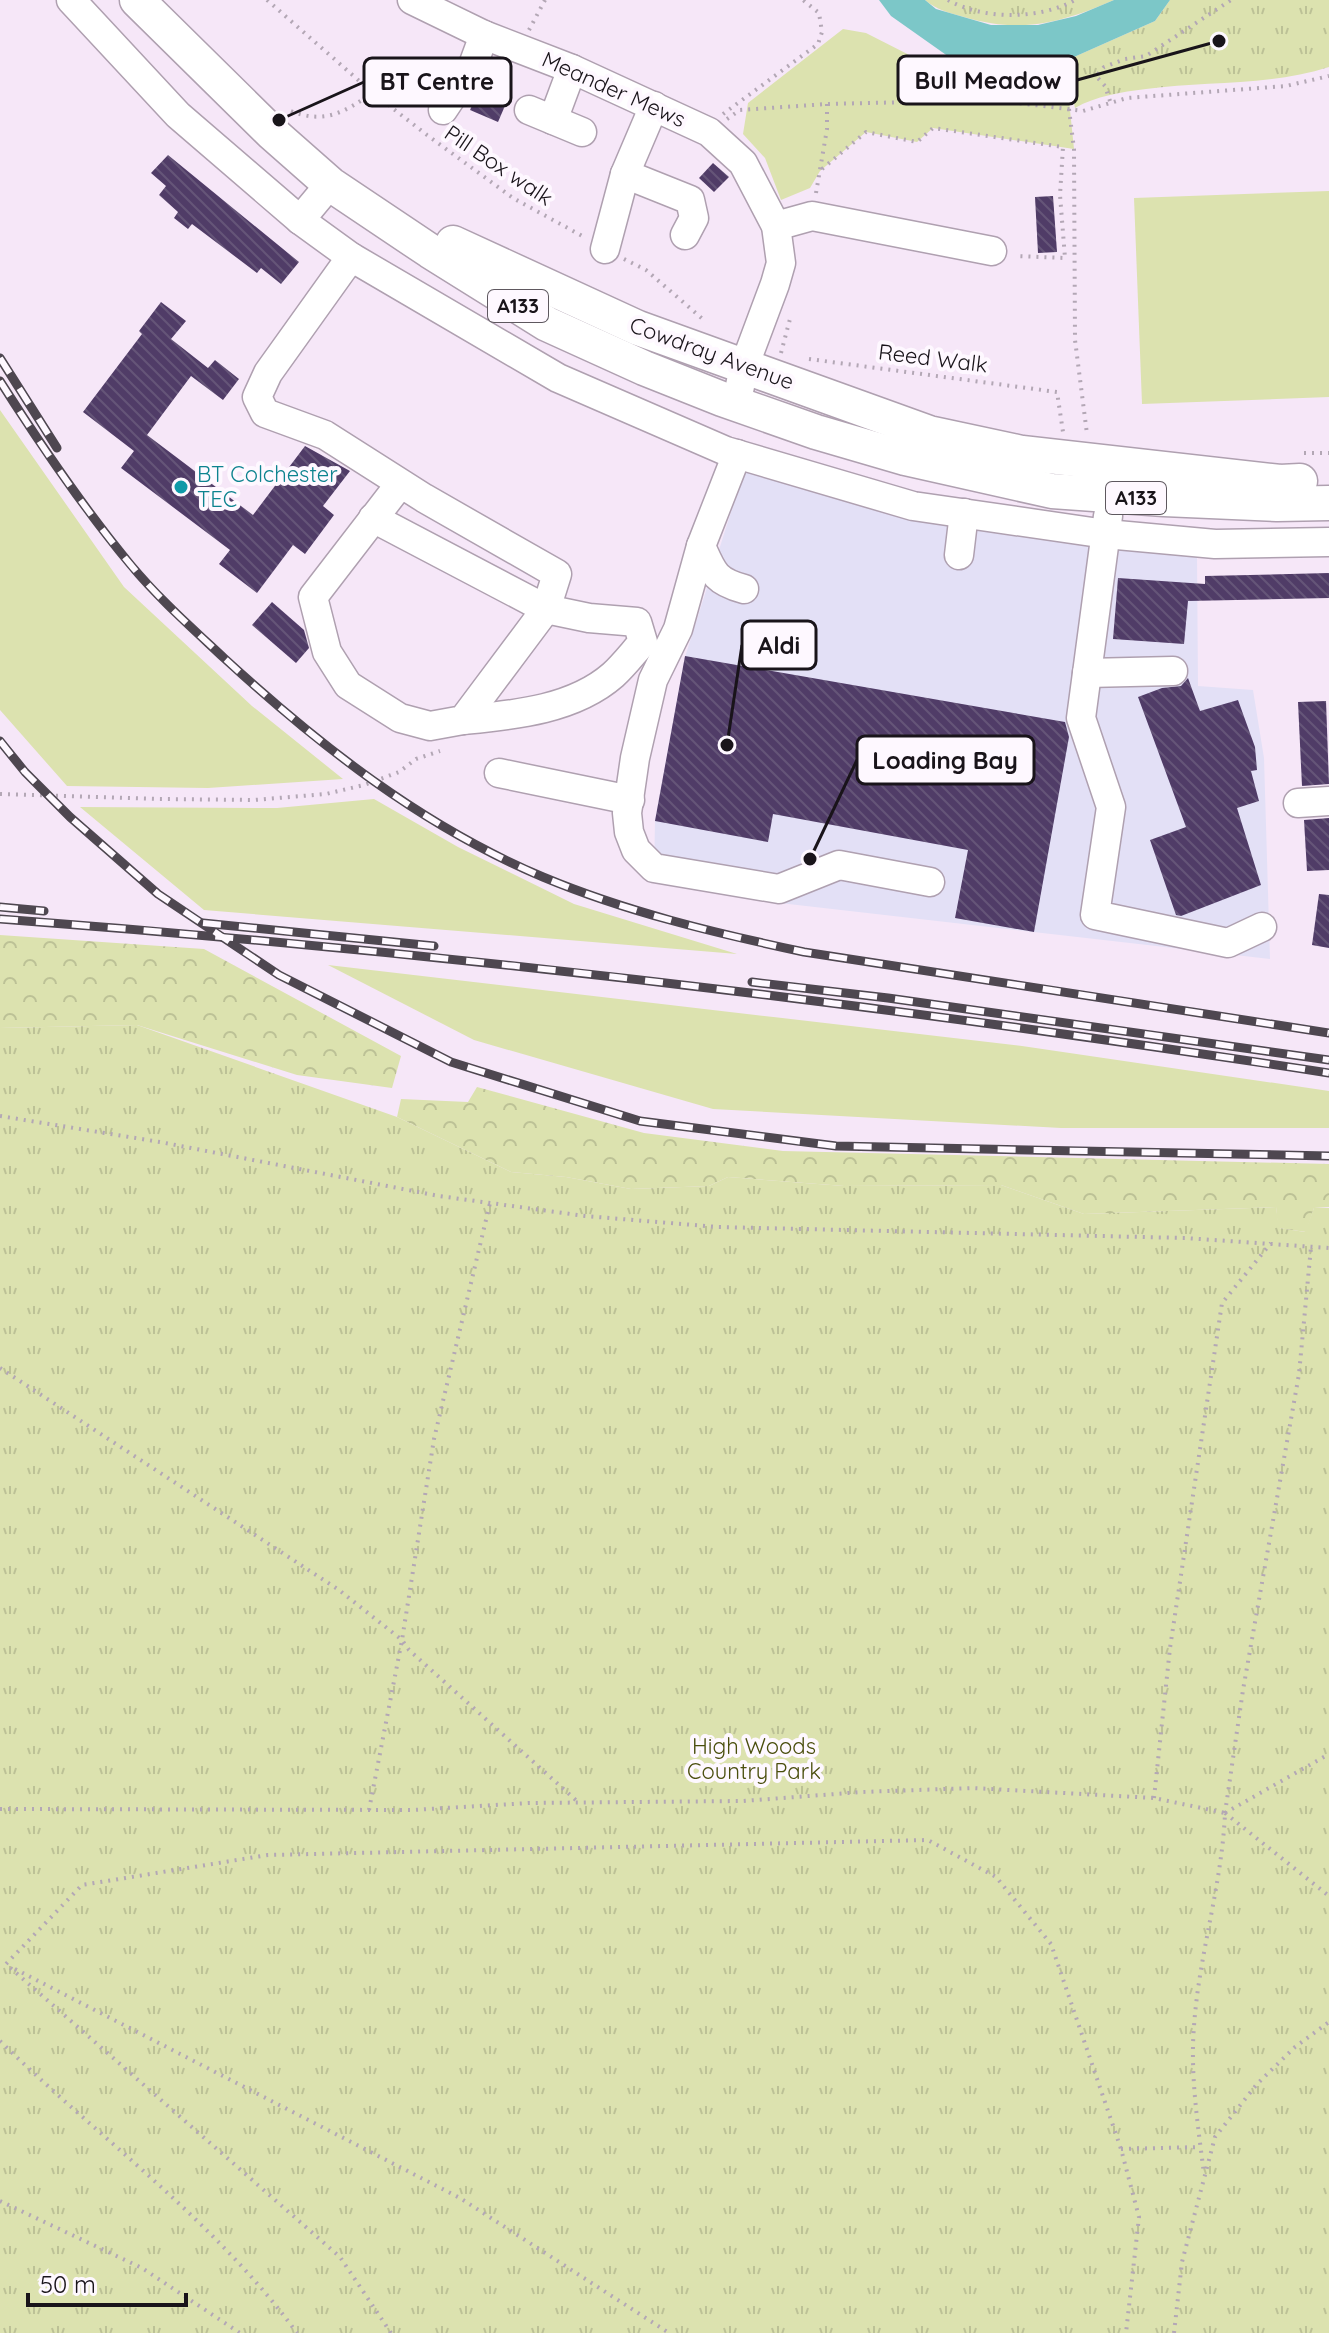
<svg xmlns="http://www.w3.org/2000/svg" width="1329" height="2333" viewBox="0 0 1329 2333" font-family="Quicksand,sans-serif">
	<defs>
		<pattern id="forest-crowns" width="20" height="18" patternUnits="userSpaceOnUse" patternTransform="scale(2)"><rect width="20" height="18" fill="#dce2af"/><path d="M2 6a3 3 0 1 1 6 0M12 15a3 3 0 1 1 6 0" fill="none" stroke="#bcc196"/></pattern>
		<pattern id="park-tufts" width="24" height="20" patternUnits="userSpaceOnUse" patternTransform="scale(2)"><rect width="24" height="20" fill="#dce2af"/><path d="M3 7l-1-3M5 7V3M7 7l1-3M15 17l-1-3M17 17v-4M19 17l1-3" fill="none" stroke="#bcc196"/></pattern>
		<pattern id="building-back-hatch" width="6" height="6" patternUnits="userSpaceOnUse" patternTransform="scale(2)"><rect width="6" height="6" fill="#503c67"/><path d="M-1 5l2 2M0 0l6 6M5-1l2 2" fill="none" stroke="#655578"/></pattern>
	</defs>
	<rect width="100%" height="100%" fill="#f6e7f8"/>
	<!-- commercial -->
	<polygon fill="#e3e0f6" points="744,471 1097,546 1197,555 1198,686 1253,690 1264,758 1270,959 771,902 654,877 655,821 685,657"/>
	<!-- grass -->
	<g fill="#dce2af">
		<polygon points="843,29 866,33 927,64 1065,61 1074,149 933,128 917,142 866,132 820,171 810,188 781,200 765,158 743,134 748,103"/>
		<polygon points="1329,191 1329,397 1142,404 1134,198"/>
		<polygon points="0,410 124,587 252,706 343,779 208,788 67,786 0,710"/>
		<polygon points="374,799 458,847 574,904 737,954 204,910 80,807 277,808"/>
		<polygon points="328,965 1022,1046 1329,1091 1329,1128 1061,1128 713,1109 474,1040"/>
	</g>
	<!-- forest -->
	<g fill="url(#forest-crowns)">
		<polygon points="0,935 204,949 401,1056 392,1088 297,1075 137,1025 0,1028"/>
		<polygon points="477,1087 644,1133 783,1151 1329,1164 1329,1207 1314,1208 1306,1232 1278,1228 1276,1207 1084,1214 1001,1185 844,1186 728,1177 709,1186 631,1189 566,1177 511,1172 397,1117 401,1099 468,1102"/>
	</g>
	<!-- park -->
	<g fill="url(#park-tufts)">
		<path d="M925 0H1114C1061 23 1021 34 964 17 949 13 937 10 925 0Z"/>
		<path d="M1170 0H1329V67C1271 86 1206 81 1146 89 1121 92 1096 96 1075 108L1065 61 1155 21Z"/>
		<polygon points="137,1025 397,1117 511,1172 566,1177 631,1189 709,1186 728,1177 844,1186 1001,1185 1084,1214 1276,1207 1279,1228 1305,1232 1314,1208 1329,1208 1329,2333 0,2333 0,1028"/>
	</g>
	<!-- water -->
	<polygon fill="#7cc7c8" points="879,0 925,0 936,9 991,25 1038,25 1076,16 1114,0 1170,0 1155,21 1065,61 1002,66 959,64 891,16"/>
	<!-- building -->
	<g fill="url(#building-back-hatch)">
		<polygon points="484,79 511,92 498,122 470,110"/>
		<polygon points="168,155 299,262 281,284 261,268 257,273 192,224 188,229 174,218 178,212 159,195 166,186 151,173"/>
		<polygon points="713,163 729,177 714,192 699,178"/>
		<polygon points="1053,196 1057,252 1038,253 1035,197"/>
		<polygon points="161,302 186,321 171,339 208,368 215,360 239,379 223,400 191,376 147,435 253,515 305,446 350,471 323,506 334,515 305,554 293,545 257,593 219,564 230,550 121,468 134,451 83,412 142,334 139,331"/>
		<polygon points="1329,573 1329,598 1188,601 1184,644 1113,639 1118,578 1205,584 1205,576"/>
		<polygon points="272,602 304,630 309,648 296,663 252,625"/>
		<polygon points="685,656 1065,722 1069,737 1034,932 955,918 968,850 773,814 768,842 655,821"/>
		<polygon points="1188,678 1200,711 1238,700 1255,747 1257,770 1251,771 1259,801 1237,808 1261,885 1181,916 1176,915 1150,840 1186,827 1138,697 1162,688 1181,686"/>
		<polygon points="1326,701 1329,784 1302,786 1298,702"/>
		<polygon points="1329,818 1329,870 1307,871 1304,820"/>
		<polygon points="1319,894 1329,895 1329,948 1312,945"/>
	</g>
	<g fill="none" stroke-linecap="round" stroke-linejoin="round">
		<!-- minor casing -->
		<g stroke="#afa0b0" stroke-width="31">
			<g id="minor">
				<polyline points="71,0 178,115 300,220 351,257 558,378 726,451 913,506 1106,534 1215,544 1329,542"/>
				<polyline points="412,0 484,35 572,69 709,132 743,163 776,226 781,263 775,284 744,367 736,405"/>
				<polyline points="443,110 473,65 484,35"/>
				<polyline points="529,110 582,132"/>
				<polyline points="553,120 572,69"/>
				<polyline points="625,174 690,200 694,218 685,235"/>
				<polyline points="300,220 330,184"/>
				<polyline points="776,226 812,216 992,251"/>
				<polyline points="605,249 625,174 654,106"/>
				<polyline points="351,257 268,373 257,397 265,413 325,435 424,498 557,574 546,609 463,720 430,726 400,718 348,685 327,652 313,597 400,484"/>
				<polyline points="737,454 701,546 678,629 653,680 635,758 627,813 629,832 636,850 654,868 779,889 839,865 930,882"/>
				<polyline points="1108,516 1081,718 1111,807 1095,915 1228,943 1262,927"/>
				<path d="M373 518 546 609 589 618 637 622 643 642C633 653 624 665 613 675 573 710 513 715 463 720"/>
				<path d="M701 546C713 573 715 581 744 589"/>
				<polyline points="959,555 964,513"/>
				<polyline points="1087,673 1173,671"/>
				<polyline points="499,773 630,800"/>
				<polyline points="1298,803 1329,801"/>
			</g>
		</g>
		<!-- major casing -->
		<g stroke="#afa0b0" stroke-width="37">
			<g id="major">
				<polyline points="137,0 271,132 330,184 430,251 547,324 644,368 722,399 816,432 905,458 1052,491 1164,499 1277,504 1329,503"/>
				<polyline points="453,243 638,328 929,433 1022,453 1280,482 1300,481"/>
			</g>
		</g>
		<!-- path -->
		<g stroke="#b3a7b5" stroke-width="4" stroke-dasharray="2 6" stroke-linecap="butt">
			<polyline points="267,0 373,93 427,135 513,198 584,237"/>
			<path d="M948 0C983 20 1039 20 1075 0"/>
			<polyline points="529,30 545,0"/>
			<polyline points="1110,101 1105,86 1096,76 1104,67 1125,59 1146,56 1231,0"/>
			<polyline points="1069,109 1074,149 1075,340 1087,434"/>
			<path d="M291 111C326 125 345 111 373 93"/>
			<polyline points="723,114 818,44 822,32 819,13 803,0"/>
			<polyline points="727,119 740,110 827,104 994,100 1083,111 1127,98 1286,86 1329,76"/>
			<polyline points="822,169 866,132 917,142 933,128 1063,147 1060,195 1065,258 1017,256"/>
			<polyline points="816,193 827,129 827,104"/>
			<polyline points="624,259 646,270 705,321"/>
			<polyline points="781,353 790,319"/>
			<polyline points="809,359 1057,392 1063,432"/>
			<polyline points="1304,453 1329,453"/>
			<polyline points="0,794 159,799 254,800 326,794 364,785 399,772 416,759 440,751"/>
			<polyline points="0,1116 160,1142 439,1196 585,1216 718,1227 1185,1238 1329,1248"/>
			<polyline points="0,1368 339,1590 402,1640 409,1650 578,1802"/>
			<polyline points="1154,1798 1170,1648 1222,1303 1271,1243"/>
			<path d="M0 1809 412 1810 529 1803 743 1801 862 1792 973 1788 1154 1798 1225 1813C1222 1885 1199 1954 1194 2026 1190 2075 1198 2126 1204 2174"/>
			<polyline points="369,1810 402,1640 434,1439 490,1203"/>
			<polyline points="1225,1813 1243,1690 1299,1374 1311,1247"/>
			<polyline points="1225,1813 1329,1896"/>
			<polyline points="1225,1813 1329,1754"/>
			<polyline points="15,1969 460,2198 669,2333"/>
			<path d="M0 2041C99 2138 214 2220 297 2333"/>
			<polyline points="1121,2149 1200,2147"/>
			<polyline points="0,2201 142,2268 240,2333"/>
			<polyline points="391,2333 340,2257 6,1964 82,1885 268,1855 928,1840 996,1877 1051,1944 1121,2149 1139,2217 1126,2333"/>
			<polyline points="1174,2333 1182,2262 1215,2137 1257,2084 1295,2047 1329,2022"/>
		</g>
		<!-- minor -->
		<use href="#minor" stroke="#fff" stroke-width="28"/>
		<!-- major -->
		<use href="#major" stroke="#fff" stroke-width="34"/>
		<!-- rail casing -->
		<g stroke="#4e4750" stroke-width="9">
			<g id="rail">
				<polyline points="0,358 57,448"/>
				<path d="M0 381C40 444 82 506 130 564 158 598 192 628 224 658 319 745 422 826 543 877 627 912 715 933 804 952L1329 1033"/>
				<polyline points="0,741 25,772 70,817 158,894 279,975 451,1062 640,1121 836,1146 1329,1156"/>
				<polyline points="0,907 44,911"/>
				<path d="M0 919C445 952 888 1005 1329 1073"/>
				<polyline points="203,923 434,946"/>
				<polyline points="752,982 888,998 1329,1060"/>
			</g>
		</g>
		<!-- rail -->
		<use href="#rail" stroke="#fef8ff" stroke-width="6" stroke-dasharray="18" stroke-linecap="butt"/>
	</g>
	<!-- markers -->
	<circle fill="#0f9aa8" stroke="#fef8ff" stroke-width="3" cx="181" cy="487" r="8"/>
	<g text-anchor="middle" stroke-width="8" stroke-linejoin="round" paint-order="stroke">
		<!-- shield labels -->
		<g fill="#fef8ff" stroke="#5e585f" stroke-width="2">
			<rect x="488" y="290" width="60" height="32" rx="6"/>
			<rect x="1106" y="482" width="60" height="32" rx="6"/>
		</g>
		<g font-size="20" font-weight="bold" fill="#19141a">
			<text x="518" y="313">A133</text>
			<text x="1136" y="505">A133</text>
		</g>
		<!-- street labels -->
		<g font-size="22" fill="#19141a" stroke="#fef8ff">
			<text transform="translate(614 89) rotate(24)" y="8">Meander Mews</text>
			<text transform="translate(499 165) rotate(34)" y="8">Pill Box walk</text>
			<text transform="translate(712 353) rotate(20)" y="8">Cowdray Avenue</text>
			<text transform="translate(933 358) rotate(7)" y="8">Reed Walk</text>
		</g>
		<!-- culture labels -->
		<g font-size="22" fill="#0d838f" stroke="#fef8ff" text-anchor="start">
			<text x="197" y="482">BT Colchester<tspan x="197" dy="25">TEC</tspan></text>
		</g>
		<!-- park labels -->
		<g font-size="22" fill="#4a4e0d" stroke="#fef8ff">
			<text x="754" y="1754">High Woods<tspan x="754" dy="25">Country Park</tspan></text>
		</g>
	</g>
	<!-- callouts -->
	<path fill="none" stroke="#19141a" stroke-width="3" d="M1219 41L1077 80M279 120L364 82M727 745L742 645M810 859L857 760"/>
	<g fill="#19141a" stroke="#fef8ff" stroke-width="3">
		<circle cx="1219" cy="41" r="8"/>
		<circle cx="279" cy="120" r="8"/>
		<circle cx="727" cy="745" r="8"/>
		<circle cx="810" cy="859" r="8"/>
	</g>
	<g fill="#fef8ff" stroke="#19141a" stroke-width="3">
		<rect x="898" y="56" width="179" height="48" rx="8"/>
		<rect x="364" y="58" width="147" height="48" rx="8"/>
		<rect x="742" y="621" width="74" height="48" rx="8"/>
		<rect x="857" y="736" width="177" height="48" rx="8"/>
	</g>
	<g font-size="24" text-anchor="middle" font-weight="bold" fill="#19141a">
		<text x="988" y="89">Bull Meadow</text>
		<text x="437" y="90">BT Centre</text>
		<text x="779" y="654">Aldi</text>
		<text x="945" y="769">Loading Bay</text>
	</g>
	<!-- scale -->
	<path d="M28 2293v12h158v-12" fill="none" stroke="#19141a" stroke-width="4"/>
	<text x="40" y="2293" font-size="24" fill="#19141a" stroke="#fef8ff" stroke-width="6" paint-order="stroke">50 m</text>
</svg>
